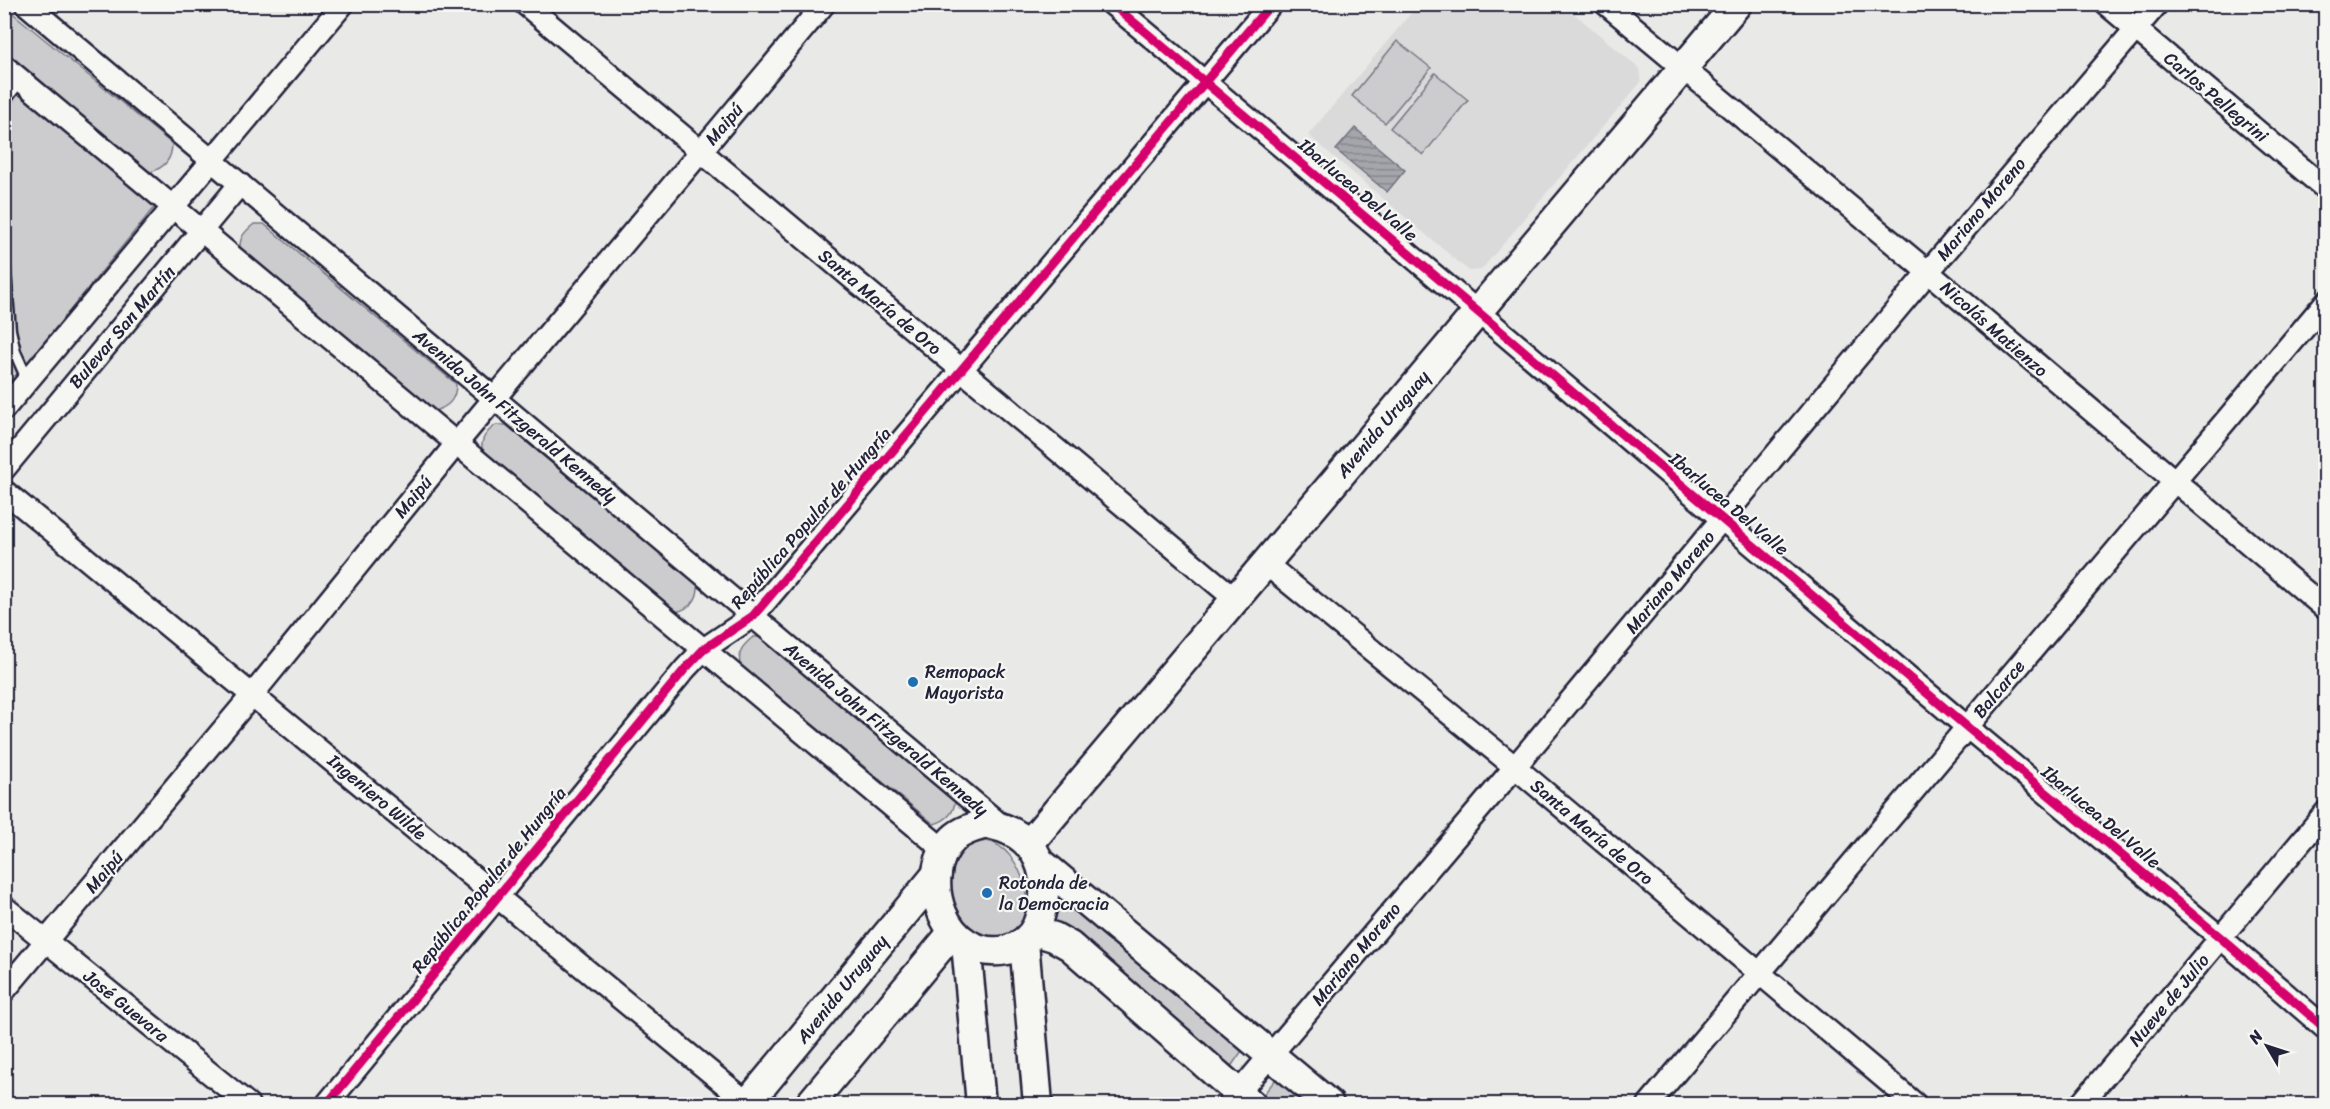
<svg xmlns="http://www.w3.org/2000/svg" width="2330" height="1109" viewBox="0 0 2330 1109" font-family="Sriracha,sans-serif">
	<defs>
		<pattern id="water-rules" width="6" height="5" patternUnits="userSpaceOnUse" patternTransform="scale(1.5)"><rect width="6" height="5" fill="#a5a5ac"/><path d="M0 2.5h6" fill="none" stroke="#86868d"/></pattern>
	</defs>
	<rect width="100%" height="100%" fill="#e9e9e7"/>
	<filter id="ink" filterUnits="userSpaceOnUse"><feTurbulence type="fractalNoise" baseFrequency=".0167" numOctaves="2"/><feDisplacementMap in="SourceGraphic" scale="12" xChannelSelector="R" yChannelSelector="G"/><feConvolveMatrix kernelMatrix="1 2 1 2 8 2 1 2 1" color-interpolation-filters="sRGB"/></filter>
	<g filter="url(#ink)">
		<!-- built -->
		<polygon fill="#dadada" points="1418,5 1564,5 1640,69 1641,82 1481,270 1469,271 1308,135"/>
		<!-- grass -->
		<g fill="#ccccce" stroke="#777784" stroke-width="1.5">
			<path d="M4 6 172 144C172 159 165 168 150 172L5 53Z"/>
			<polygon points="1397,41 1431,68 1385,123 1352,96"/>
			<polygon points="1435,73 1468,100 1423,155 1390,128"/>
			<polygon points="5,81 156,205 5,390"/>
			<path d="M254 224H264L456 384C456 399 449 407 434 411L240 252C239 238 243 233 254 224Z"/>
			<path d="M496 425H506L698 584C699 599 691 608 676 612L482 452C481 438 485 433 496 425Z"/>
			<path d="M753 637H763L955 796C956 811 948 820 934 824L740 665C738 651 742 646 753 637Z"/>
			<path d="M987 841C1023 848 1042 917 1010 936 1005 938 997 940 992 941 986 939 975 936 970 932 966 929 963 921 960 916 941 886 946 846 987 841Z"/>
			<polygon points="1055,891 1244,1048 1232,1065 1223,1068 1049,923"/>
			<polygon points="1276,1079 1282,1080 1312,1104 1265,1104 1261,1097"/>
		</g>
		<!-- water -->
		<polygon fill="url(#water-rules)" stroke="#71717f" stroke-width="1.5" points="1355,128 1405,170 1387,192 1336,150"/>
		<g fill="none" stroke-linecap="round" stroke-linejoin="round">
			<!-- lane casing -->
			<g stroke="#22223b" stroke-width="15">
				<g id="lane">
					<polyline points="4,101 21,80"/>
					<polyline points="4,260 10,330 15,352 28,381"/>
				</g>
			</g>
			<!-- street casing -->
			<g stroke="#22223b" stroke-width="26">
				<g id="street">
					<polyline points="26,4 1003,827"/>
					<polyline points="525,4 1235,599"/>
					<polyline points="1112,4 1478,312 1967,727 2221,938 2326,1029"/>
					<polyline points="1606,4 1928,272 2326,609"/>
					<polyline points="2106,4 2326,189"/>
					<polyline points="4,66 944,850"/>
					<polyline points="4,409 343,4"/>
					<polyline points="4,469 240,184"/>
					<polyline points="4,491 749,1104"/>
					<polyline points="1266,564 1515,767 1915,1104"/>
					<polyline points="4,907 248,1104"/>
					<polyline points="4,991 253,694 457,443 824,4"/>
					<polyline points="327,1104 685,669 704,649 753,616 1271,4"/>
					<polyline points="1229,1104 1515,767 1928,272 2157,4"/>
					<polyline points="1649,1104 2326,302"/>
					<polyline points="2081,1104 2326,812"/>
				</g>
			</g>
			<!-- secondary casing -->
			<g stroke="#22223b" stroke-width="33">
				<g id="secondary">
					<path d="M986 824C1040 832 1055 878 1037 925 1032 937 1020 947 1007 950 945 963 915 877 953 839 962 830 975 827 986 824Z"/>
					<polyline points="1029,844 1737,4"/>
					<polyline points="1040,862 1329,1104"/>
					<polyline points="1034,931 1054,937 1070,946 1251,1104"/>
					<polyline points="1024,942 1038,1104"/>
					<polyline points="966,944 981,1104"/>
					<polyline points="747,1104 937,874"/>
					<polyline points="810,1104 952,933"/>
				</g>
			</g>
			<!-- lane -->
			<use href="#lane" stroke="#f6f6f2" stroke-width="10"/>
			<!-- street -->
			<use href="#street" stroke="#f6f6f2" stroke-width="21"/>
			<!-- secondary -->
			<use href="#secondary" stroke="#f6f6f2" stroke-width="28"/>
			<!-- cycleway casing -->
			<g stroke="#f6f6f2" stroke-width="13">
				<g id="cycleway">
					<polyline points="1112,4 1478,312 1967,727 2221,938 2326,1029"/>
					<polyline points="327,1104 685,669 704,649 753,616 1271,4"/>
				</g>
			</g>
			<!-- cycleway -->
			<use href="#cycleway" stroke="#d6006c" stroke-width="9"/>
		</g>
	</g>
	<!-- markers -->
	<g fill="#1f6fb2" stroke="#f6f6f2" stroke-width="2">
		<circle cx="913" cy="682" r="6"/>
		<circle cx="987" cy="893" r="6"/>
	</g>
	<g text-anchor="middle" stroke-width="4.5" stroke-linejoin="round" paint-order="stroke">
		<!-- street labels -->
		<g font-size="18" fill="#22223b" stroke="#f6f6f2">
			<text transform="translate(2216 97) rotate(40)" y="6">Carlos Pellegrini</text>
			<text transform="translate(724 124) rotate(-50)" y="6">Maipú</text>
			<text transform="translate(1358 190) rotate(40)" y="6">Ibarlucea Del Valle</text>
			<text transform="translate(1981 209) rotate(-50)" y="6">Mariano Moreno</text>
			<text transform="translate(880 302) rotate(40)" y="6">Santa María de Oro</text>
			<text transform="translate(122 327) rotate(-50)" y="6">Bulevar San Martín</text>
			<text transform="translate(1994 329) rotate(41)" y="6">Nicolás Matienzo</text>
			<text transform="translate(515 416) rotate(40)" y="6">Avenida John Fitzgerald Kennedy</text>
			<text transform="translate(1383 424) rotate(-50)" y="6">Avenida Uruguay</text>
			<text transform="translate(413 497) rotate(-51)" y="6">Maipú</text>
			<text transform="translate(1729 504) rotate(40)" y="6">Ibarlucea Del Valle</text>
			<text transform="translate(811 518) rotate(-49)" y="6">República Popular de Hungría</text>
			<text transform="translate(1670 582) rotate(-50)" y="6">Mariano Moreno</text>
			<text transform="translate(1999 689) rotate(-50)" y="6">Balcarce</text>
			<text transform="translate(886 729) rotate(40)" y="6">Avenida John Fitzgerald Kennedy</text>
			<text transform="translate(377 797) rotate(40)" y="6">Ingeniero Wilde</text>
			<text transform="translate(2101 817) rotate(40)" y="6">Ibarlucea Del Valle</text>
			<text transform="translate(1592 832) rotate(40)" y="6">Santa María de Oro</text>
			<text transform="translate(104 872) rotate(-50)" y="6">Maipú</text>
			<text transform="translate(489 880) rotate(-51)" y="6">República Popular de Hungría</text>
			<text transform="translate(1356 954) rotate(-50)" y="6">Mariano Moreno</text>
			<text transform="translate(842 989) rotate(-51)" y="6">Avenida Uruguay</text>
			<text transform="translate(2169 1000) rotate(-50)" y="6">Nueve de Julio</text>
			<text transform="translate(126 1006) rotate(39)" y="6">José Guevara</text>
		</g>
		<!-- poi labels -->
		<g font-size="18" fill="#22223b" stroke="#f6f6f2" text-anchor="start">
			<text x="925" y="678">Remopack<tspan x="925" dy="21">Mayorista</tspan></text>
			<text x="999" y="889">Rotonda de<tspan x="999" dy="21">la Democracia</tspan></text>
		</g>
	</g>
	<!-- margin -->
	<rect width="2330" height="1109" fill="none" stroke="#f6f6f2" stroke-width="24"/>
	<rect x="12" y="12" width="2306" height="1085" fill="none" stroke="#22223b" stroke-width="2" filter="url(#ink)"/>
	<!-- north arrow -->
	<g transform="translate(2267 1046) rotate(309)" stroke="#f6f6f2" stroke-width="4.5" paint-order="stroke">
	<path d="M0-4.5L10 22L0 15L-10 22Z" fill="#22223b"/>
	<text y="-9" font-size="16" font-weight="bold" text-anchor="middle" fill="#22223b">N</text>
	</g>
</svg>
